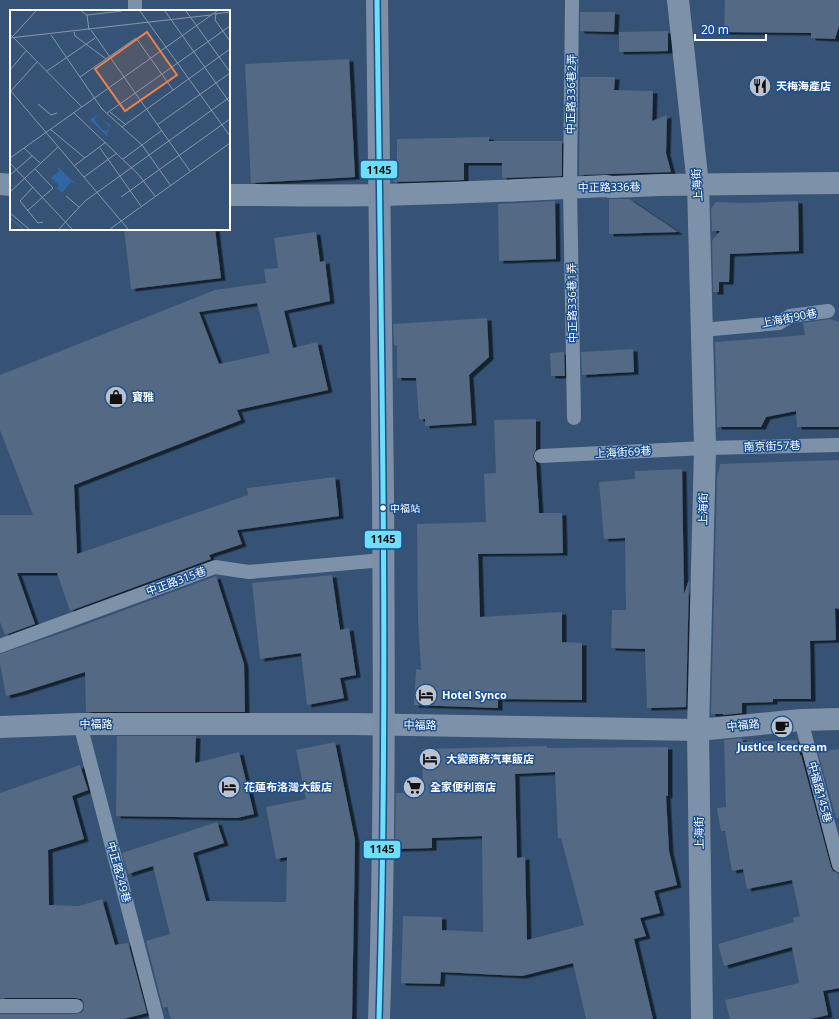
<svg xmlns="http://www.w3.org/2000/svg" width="839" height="1019" viewBox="0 0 839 1019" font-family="'Open Sans','Noto Sans TC',sans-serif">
	<defs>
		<filter id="shadow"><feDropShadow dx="4.5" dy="2.5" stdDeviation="0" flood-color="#0009"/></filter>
	</defs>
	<rect width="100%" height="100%" fill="#365274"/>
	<!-- building -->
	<g fill="#526984" fill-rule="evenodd" filter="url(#shadow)">
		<polygon points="725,0 839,0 839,26 835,39 811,38 811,33 724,32"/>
		<polygon points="580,12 615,12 614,32 580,31"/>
		<polygon points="668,31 668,51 619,52 619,32"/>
		<polygon points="349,59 355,177 251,183 245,64"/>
		<polygon points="580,77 615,77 614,90 653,91 652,121 667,115 666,153 671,172 579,175"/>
		<polygon points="489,137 489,141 562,141 562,176 502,178 502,163 464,163 464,180 393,182 393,168 397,168 397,139"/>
		<polygon points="609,199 629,199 678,232 609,234"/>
		<polygon points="555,201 556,259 499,261 498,204"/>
		<polygon points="798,201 799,251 730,254 729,282 719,282 719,292 713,292 712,241 720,231 712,231 711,209 716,202 747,203"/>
		<polygon points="124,229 215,229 221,278 131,289"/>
		<path d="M316 232 320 262 325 261 330 301 284 311 293 348 317 342 328 390 237 410 241 420 74 485 77 554 248 495 247 488 335 477 339 516 237 530 242 544 209 555 211 559 70 611 57 573H17L35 624 5 635 0 622V515H33L0 430V375L215 290 266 283 264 269 278 268 274 238ZM257 303 270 353 219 364 199 312Z"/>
		<polygon points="487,318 489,357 469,375 472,423 425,426 425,419 419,419 416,378 397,378 397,346 394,345 393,324"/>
		<polygon points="830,319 839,322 839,427 797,427 796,411 766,417 761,427 717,427 715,342 805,335 803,323"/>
		<polygon points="633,349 634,372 582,375 581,352"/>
		<polygon points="564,352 565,376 551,376 550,353"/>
		<polygon points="536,419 536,449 533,456 536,463 539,513 562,513 563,553 478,554 480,617 562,612 562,642 582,643 582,700 498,699 498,708 414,705 416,669 421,670 418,620 417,524 486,522 484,474 496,473 494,420"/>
		<polygon points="839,460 839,609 835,608 836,640 810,641 811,699 773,699 773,702 742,703 742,713 723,715 723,714 711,714 717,478 720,464"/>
		<polygon points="682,469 684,594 689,580 686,707 647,708 645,649 611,648 612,610 626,610 625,538 604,539 599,482 635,479 635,471"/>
		<polygon points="332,575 340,630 349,628 356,675 340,678 344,698 307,705 301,653 260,659 252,583"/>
		<polygon points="216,576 244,664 245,712 86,712 85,672 22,692 6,696 0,664 0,654 76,628"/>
		<polygon points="117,736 196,736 195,763 239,752 254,814 237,818 116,816"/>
		<polygon points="742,738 743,742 797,740 800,755 801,755 831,867 833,871 838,873 839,879 839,988 823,991 828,1015 810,1019 730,1019 725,1000 799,983 792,947 724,966 718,944 794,922 793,918 800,916 792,880 747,889 743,869 732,871 725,831 721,831 717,808 726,807 724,740"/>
		<polygon points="335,742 355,840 352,1019 171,1019 167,1007 163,1008 146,941 170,934 153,866 128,874 122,853 217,822 224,843 193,853 206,901 286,902 287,857 276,859 266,807 306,799 296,750"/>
		<path d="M547 746V748L668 747V796H666L669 851 677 885 654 891 660 913 640 918 646 936 634 939 653 1019H586L573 963 522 976 441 972 440 984 401 983 403 916 442 917V930L483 932 482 836 432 838V848L395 849 396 793H423L422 749ZM555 772 558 838H561L584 925 527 940 525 857 517 858 515 774Z"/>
		<polygon points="839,749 839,818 836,818 818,752"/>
		<polygon points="80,765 88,790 72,796 84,839 48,850 49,905 79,906 102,899 115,945 128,943 129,946 147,1013 123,1019 0,1019 0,1014 76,1014 81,1013 84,1010 84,1002 81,999 76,998 0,998 0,793"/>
	</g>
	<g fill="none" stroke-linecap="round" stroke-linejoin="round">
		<!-- lane -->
		<g stroke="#7d92a8" stroke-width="14">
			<polyline points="572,0 570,188 574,418"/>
			<polyline points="135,11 135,0"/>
			<polyline points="702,330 779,323 790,316 828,311"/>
			<polyline points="541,456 705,448 839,445"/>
			<polyline points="0,646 215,567 249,572 383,560"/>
			<polyline points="801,720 839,865"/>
			<polyline points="80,724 157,1019"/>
			<polyline points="0,1006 76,1006"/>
		</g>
		<!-- street -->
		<g stroke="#7d92a8" stroke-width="22">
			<polyline points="678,0 698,185 705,448 698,730 702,1019"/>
			<polyline points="0,184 11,185"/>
			<path d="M229 195C279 195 330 196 381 195 455 193 530 190 605 186L612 187 660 185 839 183"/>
			<polyline points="0,727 80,724 352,724 698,730 801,720 839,719"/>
		</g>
		<!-- primary -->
		<path stroke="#7d8ea7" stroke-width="22" d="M377 0C379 164 381 328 383 492 384 667 385 843 379 1019"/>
		<!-- bus-1 casing -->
		<g stroke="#1b4f8f" stroke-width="8">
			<path id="bus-1" d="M377 0C381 340 389 679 379 1019"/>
		</g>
		<!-- bus-1 -->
		<use href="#bus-1" stroke="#6ddff8" stroke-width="5"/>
	</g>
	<!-- icons -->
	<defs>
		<g id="restaurant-disc" transform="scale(1.15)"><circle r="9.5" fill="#b9c2ce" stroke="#1b4f8f"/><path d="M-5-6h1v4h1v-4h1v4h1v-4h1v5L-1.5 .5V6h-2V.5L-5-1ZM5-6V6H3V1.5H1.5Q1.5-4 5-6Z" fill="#111"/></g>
		<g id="shop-disc" transform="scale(1.15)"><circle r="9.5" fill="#b9c2ce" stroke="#1b4f8f"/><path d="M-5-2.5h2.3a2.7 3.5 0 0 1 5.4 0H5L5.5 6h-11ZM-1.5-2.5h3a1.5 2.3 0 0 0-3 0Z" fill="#111"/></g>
		<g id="hotel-disc" transform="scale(1.15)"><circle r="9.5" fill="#b9c2ce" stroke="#1b4f8f"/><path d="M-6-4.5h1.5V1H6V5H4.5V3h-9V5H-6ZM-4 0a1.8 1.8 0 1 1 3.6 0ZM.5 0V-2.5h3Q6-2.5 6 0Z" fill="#111"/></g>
		<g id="cafe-disc" transform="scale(1.15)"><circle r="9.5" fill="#b9c2ce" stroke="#1b4f8f"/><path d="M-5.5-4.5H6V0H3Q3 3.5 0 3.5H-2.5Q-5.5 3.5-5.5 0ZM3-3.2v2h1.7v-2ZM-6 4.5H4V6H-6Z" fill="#111"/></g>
		<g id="supermarket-disc" transform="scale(1.15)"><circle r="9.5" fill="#b9c2ce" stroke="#1b4f8f"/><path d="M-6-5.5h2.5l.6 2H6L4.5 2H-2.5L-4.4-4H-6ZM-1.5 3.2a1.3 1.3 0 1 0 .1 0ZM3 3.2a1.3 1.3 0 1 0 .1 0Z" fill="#111"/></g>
	</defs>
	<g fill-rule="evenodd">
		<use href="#restaurant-disc" x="760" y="86"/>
		<use href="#shop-disc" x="116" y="397"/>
		<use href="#hotel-disc" x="426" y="695"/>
		<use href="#cafe-disc" x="782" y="727"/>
		<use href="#hotel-disc" x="430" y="759"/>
		<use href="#hotel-disc" x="229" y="787"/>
		<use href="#supermarket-disc" x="414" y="787"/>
	</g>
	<!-- markers -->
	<circle fill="#fff" stroke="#1b4f8f" stroke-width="1.5" cx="383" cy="508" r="3.5"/>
	<g text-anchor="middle" stroke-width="3" stroke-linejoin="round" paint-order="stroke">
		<!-- bus labels -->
		<g font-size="10" fill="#fff" stroke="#1b4f8f" text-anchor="start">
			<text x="390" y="512">中福站</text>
		</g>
		<!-- poi labels -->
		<g font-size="11" font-weight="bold" fill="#fff" stroke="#1b4f8f" text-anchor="start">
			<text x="776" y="90">天梅海產店</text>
			<text x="132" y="401">寶雅</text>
			<text x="442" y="699">Hotel Synco</text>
			<text x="782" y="751" text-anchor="middle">JustIce Icecream</text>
			<text x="446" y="763">大變商務汽車飯店</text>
			<text x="244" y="791">花蓮布洛灣大飯店</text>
			<text x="430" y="791">全家便利商店</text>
		</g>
		<!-- street labels -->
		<g font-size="11" fill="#fff" stroke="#1b4f8f">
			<text transform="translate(571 94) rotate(-89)" y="4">中正路336巷2弄</text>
			<text transform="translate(697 185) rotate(-94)" y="4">上海街</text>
			<text transform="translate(609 187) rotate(-1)" y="4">中正路336巷</text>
			<text transform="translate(572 303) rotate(-91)" y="4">中正路336巷1弄</text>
			<text transform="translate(789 318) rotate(-11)" y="4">上海街90巷</text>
			<text transform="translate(772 446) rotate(-2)" y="4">南京街57巷</text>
			<text transform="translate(623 452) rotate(-3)" y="4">上海街69巷</text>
			<text transform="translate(703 509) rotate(-89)" y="4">上海街</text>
			<text transform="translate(176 581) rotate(-20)" y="4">中正路315巷</text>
			<text x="96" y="728">中福路</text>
			<text transform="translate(420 725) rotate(1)" y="4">中福路</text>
			<text transform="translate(743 725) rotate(-6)" y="4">中福路</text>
			<text transform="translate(820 792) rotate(75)" y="4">中福路145巷</text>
			<text transform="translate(699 833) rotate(-91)" y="4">上海街</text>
			<text transform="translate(119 872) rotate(75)" y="4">中正路249巷</text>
		</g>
	</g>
	<!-- overview -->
	<g transform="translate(10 10)">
		<rect width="220" height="220" fill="#365274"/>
		<path d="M86 105 101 115 97 123 98 127 80 110ZM89 106 99 116 98 120 94 121 85 111V107ZM47 156 66 174 61 172 52 183 47 178 49 175 41 168 49 161Z" fill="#2f66a5" fill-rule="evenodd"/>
		<path fill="none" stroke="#3b618d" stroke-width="2" d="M0 208 13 219"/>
		<path fill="none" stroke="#8697ac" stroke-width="1" d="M71 1 77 5 79 20M130 1 220 126M155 1 220 93M176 1 220 62M204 4 220 2M206 4 205 10 220 31M77 5 112 1M81 20 180 161M64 22 65 26 96 49M0 24 72 97M41 25 92 99 132 135 161 176M3 26 26 1M0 28 201 5M0 60 16 41M37 61 85 28M70 67 126 28 163 80M0 80 118 219M0 82 27 52M28 94 41 105 47 103M63 102 128 164 145 186M100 102 115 114M97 103 220 16M147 115 220 63M112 117 220 39M40 119 75 148M14 138 31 154M90 138 131 196M0 148 207 1M113 149 151 121M0 153 62 219M64 156 96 132M0 165 22 146M74 167 107 143M23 177 10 191 28 213 33 212M0 182 48 137M56 186 69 197M111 187 220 109M17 201 43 178 25 159M0 203 19 219M49 219 75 191 220 87M100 219 220 133"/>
		<path fill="#ee8249" fill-opacity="0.15" stroke="#ee8249" stroke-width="2" d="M137 22 167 65 115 101 85 59Z"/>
		<rect width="220" height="220" fill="none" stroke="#fff" stroke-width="2"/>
	</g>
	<g stroke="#1b4f8f" stroke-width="1.5">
		<rect x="360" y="160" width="38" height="19" rx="4" fill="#6ddff8"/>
		<rect x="364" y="530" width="38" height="19" rx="4" fill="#6ddff8"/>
		<rect x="363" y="840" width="38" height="19" rx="4" fill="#6ddff8"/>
	</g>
	<g font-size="11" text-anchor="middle" font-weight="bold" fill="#111">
		<text x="379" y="174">1145</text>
		<text x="383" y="543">1145</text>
		<text x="382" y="853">1145</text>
	</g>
	<!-- scale -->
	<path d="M695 34v6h71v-6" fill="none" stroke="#ffffff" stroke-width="2"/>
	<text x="701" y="34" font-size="12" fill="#ffffff" stroke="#1b4f8f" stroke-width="3" paint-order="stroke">20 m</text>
</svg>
